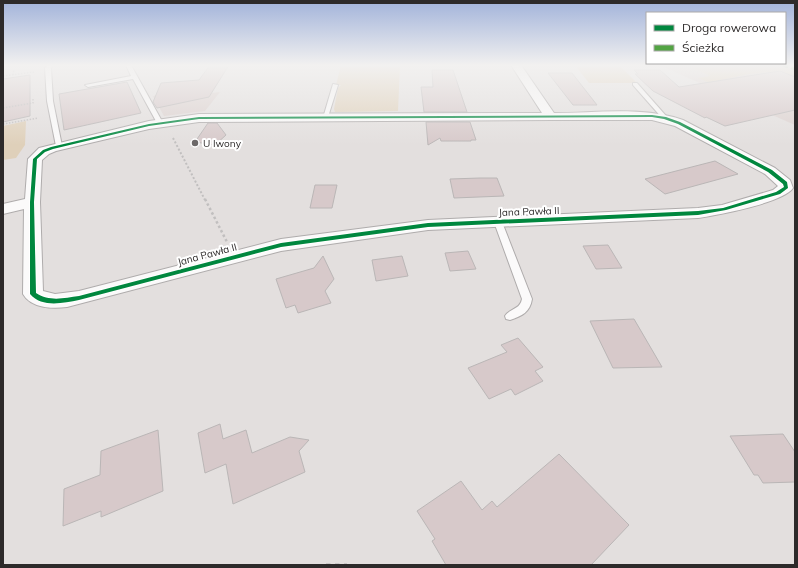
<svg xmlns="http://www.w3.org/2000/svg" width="798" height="568" viewBox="0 0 798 568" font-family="Mulish,sans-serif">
	<rect width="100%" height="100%" fill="#e3dfde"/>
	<!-- built -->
	<g fill="#dcd1cf">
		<polygon points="659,65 779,65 795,70 795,125"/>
		<polygon points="220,92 205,111 164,116 153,96 170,93 203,94"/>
	</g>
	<!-- green -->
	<g fill="#dfd0ba">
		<polygon points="341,65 400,65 398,111 335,112 334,109 338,88 341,85 336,85"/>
		<polygon points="575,65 619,65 637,83 589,83"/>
		<path d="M687 65H777L795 71V76C769 66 737 77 711 82L712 84 698 78 710 76Z"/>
		<polygon points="26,121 25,145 16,158 3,160 3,126"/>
	</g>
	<!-- building -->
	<g fill="#d7c9ca" stroke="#bab6b6">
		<polygon points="210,65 229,65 209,97 157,108 153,102 161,83 199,80"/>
		<polygon points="432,70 453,70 467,112 424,112 421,87 433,87"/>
		<polygon points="634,70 660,70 679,87 780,71 795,77 795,110 725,126 706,117 705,118 653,91 635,74 638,74"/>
		<polygon points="548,73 572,73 597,105 573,105"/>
		<polygon points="30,75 30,116 3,122 3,79"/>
		<polygon points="127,82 141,113 64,130 59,94"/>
		<polygon points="426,122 470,122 476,140 471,140 471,141 441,141 440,138 428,145"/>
		<polygon points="208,123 217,123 226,135 215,145 195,142"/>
		<polygon points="715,161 738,174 665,194 645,179"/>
		<polygon points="480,178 497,178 504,196 454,198 450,179"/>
		<polygon points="315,185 337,185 332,208 310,208"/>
		<polygon points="608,245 622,268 596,269 583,246"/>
		<polygon points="468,251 476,269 450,271 445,253"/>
		<polygon points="323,256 334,279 325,291 331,303 298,313 295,305 286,308 276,279 314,268"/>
		<polygon points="402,256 408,276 376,281 372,260"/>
		<polygon points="634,319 662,367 613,368 590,321"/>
		<polygon points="518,338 543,367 535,371 543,381 515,395 511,389 489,399 468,368 507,352 501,345"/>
		<polygon points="220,424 223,439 246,430 252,453 290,437 309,440 299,451 305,472 233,504 226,464 205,473 198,433"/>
		<polygon points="158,430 163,491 101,517 101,511 63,526 64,489 100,475 101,451"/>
		<polygon points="783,434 795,452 795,482 763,483 758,475 754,475 730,436"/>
		<polygon points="559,454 629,525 591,565 446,565 432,541 435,539 417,511 461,481 482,510 492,501 497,507"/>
	</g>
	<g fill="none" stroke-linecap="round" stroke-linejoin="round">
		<!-- lane casing -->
		<g stroke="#afacac" stroke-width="2">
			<g id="lane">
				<polygon points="48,65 53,65 51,68 53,101 62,146 59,148 56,146 47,101 45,68"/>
				<polygon points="126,65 131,65 163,123 162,124 157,123 133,79 88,87 85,85 131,76"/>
				<polygon points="633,83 637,83 667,117 667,119 663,119 633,85"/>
				<polygon points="333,84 338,85 328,117 323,118"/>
				<path d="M498 219 502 222 532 299C530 312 522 316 510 320L506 319 505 316C510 308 520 310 522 299L494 222Z"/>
			</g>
		</g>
		<!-- street casing -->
		<g stroke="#afacac" stroke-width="2">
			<path id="street" d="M511 65H521L554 113C596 113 643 106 683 120L775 168 790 180 793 188C783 203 717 215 698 218L428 230 281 251 67 307C52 309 31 308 23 294L24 209 3 214V204L25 199 28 159 39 148 149 121 199 114 542 113ZM553 120H652L675 126 765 174 778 186 773 190 722 205 698 208 428 220 281 239 79 291 55 294 43 291 40 202 42 160 49 154 56 151 149 129 199 122Z"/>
		</g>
		<!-- path-far3 -->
		<g stroke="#c1bfbf" stroke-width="1.5" stroke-dasharray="1.5 1.5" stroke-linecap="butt">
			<polyline points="13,75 14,69"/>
			<polyline points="3,76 34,72"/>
			<polyline points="3,108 33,103 33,99"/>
			<polyline points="3,124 38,118"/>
		</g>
		<!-- path-far2 -->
		<polyline stroke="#c1bfbf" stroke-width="2" stroke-dasharray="2 2" stroke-linecap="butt" points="173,138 205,200"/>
		<!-- path-far1 -->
		<polyline stroke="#c1bfbf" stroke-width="2.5" stroke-dasharray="2.5 2.5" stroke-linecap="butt" points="205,199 227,242"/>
		<!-- path -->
		<polyline stroke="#c1bfbf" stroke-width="3.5" stroke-dasharray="4.5 4.5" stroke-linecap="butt" points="326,565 347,565"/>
		<!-- lane -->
		<use href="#lane" fill="#fbfafa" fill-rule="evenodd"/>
		<!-- street -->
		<use href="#street" fill="#fbfafa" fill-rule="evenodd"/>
		<!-- quiet -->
		<polyline stroke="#52a443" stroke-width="3" stroke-dasharray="5.5 3" stroke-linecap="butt" points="783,65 795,69"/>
		<!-- cycleway casing -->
		<g stroke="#fff" stroke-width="2">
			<path id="cycleway" d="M652 115 666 117 680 122 772 170 787 182 788 188 780 194 726 210 698 215 428 227 281 247 79 300C63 303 42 308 30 294V202L33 159 43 150 51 147 149 124 199 117ZM652 117 664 119 678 124 768 172 783 184 784 187 776 192 723 208 698 211 428 223 281 243 79 296C64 298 50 302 36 293L34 202 37 159 45 152 53 149 149 126 199 119Z"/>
		</g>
		<!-- cycleway -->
		<use href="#cycleway" fill="#00873e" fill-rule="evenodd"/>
	</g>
	<!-- sky -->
	<linearGradient id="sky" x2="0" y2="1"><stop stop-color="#a2b3da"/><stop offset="0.45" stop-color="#f2f1f0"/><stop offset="1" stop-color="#f2f1f0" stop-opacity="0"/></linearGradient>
	<rect width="798" height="145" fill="url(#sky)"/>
	<!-- markers -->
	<circle fill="#6d6969" stroke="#fff" stroke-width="1.5" cx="195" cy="143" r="4"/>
	<g text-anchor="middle" stroke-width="4" stroke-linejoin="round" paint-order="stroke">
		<!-- far-poi labels -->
		<g font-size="10" fill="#2d2a2a" stroke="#fff" text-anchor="start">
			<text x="203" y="147">U Iwony</text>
		</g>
		<!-- far-street labels -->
		<g font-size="10" fill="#2d2a2a" stroke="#fff">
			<text transform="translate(529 211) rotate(-2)" y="4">Jana Pawła II</text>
			<text transform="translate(207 254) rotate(-15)" y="4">Jana Pawła II</text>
		</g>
	</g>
	<!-- border -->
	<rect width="798" height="568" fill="none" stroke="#2d2a2a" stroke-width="8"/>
	<!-- legend -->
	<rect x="646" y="12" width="140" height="52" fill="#ffffff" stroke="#abaaaa"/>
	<rect x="654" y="25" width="20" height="6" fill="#00873e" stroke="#abaaaa"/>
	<text x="682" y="32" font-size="12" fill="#2d2a2a">Droga rowerowa</text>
	<rect x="654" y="45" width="20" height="6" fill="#52a443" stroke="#abaaaa"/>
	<text x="682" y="52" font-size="12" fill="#2d2a2a">Ścieżka</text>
</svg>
